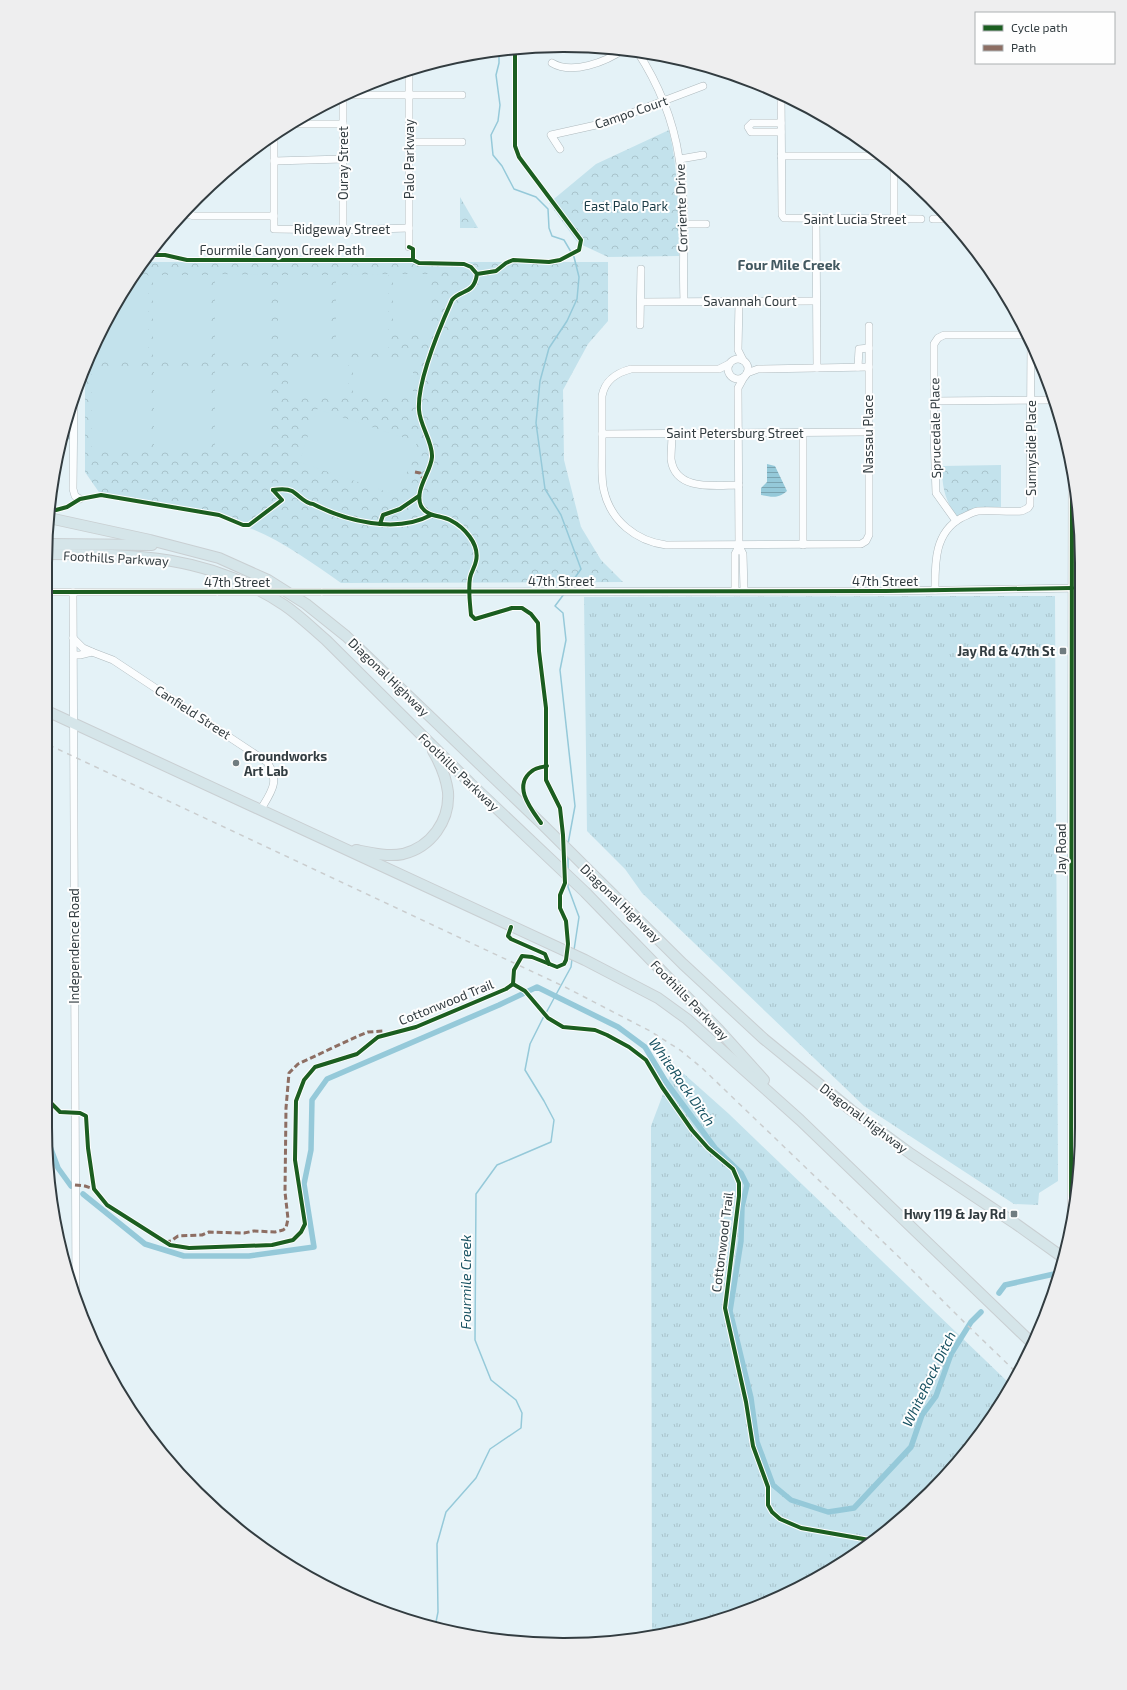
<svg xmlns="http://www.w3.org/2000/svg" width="1127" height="1690" viewBox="0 0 1127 1690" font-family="'Exo 2',sans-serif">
	<defs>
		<pattern id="grass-tufts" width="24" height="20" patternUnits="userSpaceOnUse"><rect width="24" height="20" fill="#c3e2ec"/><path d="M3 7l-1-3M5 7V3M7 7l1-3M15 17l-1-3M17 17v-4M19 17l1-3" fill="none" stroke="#a8c3cb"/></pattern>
		<pattern id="cemetery-stones" width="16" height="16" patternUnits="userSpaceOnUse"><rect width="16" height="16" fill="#c3e2ec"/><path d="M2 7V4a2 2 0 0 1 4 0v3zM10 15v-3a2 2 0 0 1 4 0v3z" fill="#a8c3cb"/></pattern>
		<pattern id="park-crowns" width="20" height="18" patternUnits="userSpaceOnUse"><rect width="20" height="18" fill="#c3e2ec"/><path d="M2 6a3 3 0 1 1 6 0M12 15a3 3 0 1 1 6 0" fill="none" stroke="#a8c3cb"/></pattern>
		<pattern id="water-rules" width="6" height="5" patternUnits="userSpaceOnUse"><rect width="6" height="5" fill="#95c9d9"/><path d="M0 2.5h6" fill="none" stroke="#7aa4b1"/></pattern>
	</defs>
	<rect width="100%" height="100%" fill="#e4f2f7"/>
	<!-- grass -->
	<g fill="url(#grass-tufts)">
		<polygon points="1055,596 1058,1181 1039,1193 1038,1205 1014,1204 864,1106 642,893 625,869 587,831 584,597"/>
		<polygon points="674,1065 729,1114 1010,1384 953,1469 879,1538 823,1575 697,1627 652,1635 651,1126"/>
	</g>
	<!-- cemetery -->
	<polygon fill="url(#cemetery-stones)" points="69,410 70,440 63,439"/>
	<!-- park -->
	<g fill="url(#park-crowns)">
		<path d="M669 130C679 172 678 214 679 256L608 257 578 243 549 203 596 164Z"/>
		<polygon points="460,197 478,228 460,228"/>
		<path d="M147 262H608V321L588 344 563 390 564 460 581 527 601 560 623 582 341 583C314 564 282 541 252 529 205 510 153 504 103 498L85 472V367L98 334Z"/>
		<path d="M1001 465V507C983 507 972 508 956 517 945 498 942 489 942 466Z"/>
	</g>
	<!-- garden -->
	<g fill="#c3e2ec">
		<polygon points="215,274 271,275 271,357 215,357"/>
		<polygon points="388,274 388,349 336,349 336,275"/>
		<rect x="393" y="274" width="38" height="60"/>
		<path d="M138 275H148V357H92C92 335 125 294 138 275Z"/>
		<rect x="153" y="275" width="57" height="82"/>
		<rect x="278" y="275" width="53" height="74"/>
		<rect x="288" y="357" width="60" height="37"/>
		<rect x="353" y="357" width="60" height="38"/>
		<rect x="92" y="367" width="57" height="82"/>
		<rect x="154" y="367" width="56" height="82"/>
		<rect x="215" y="367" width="56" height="82"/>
		<polygon points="317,409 417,442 399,496 299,462"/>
	</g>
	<!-- water -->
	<path fill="url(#water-rules)" d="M767 464 775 466 787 491C778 499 772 497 761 495V488L767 482Z"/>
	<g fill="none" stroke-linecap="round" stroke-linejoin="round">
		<!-- stream -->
		<g stroke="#95c9d9" stroke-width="1.5">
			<polyline points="499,51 499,63 496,75 500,105 498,121 491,135 493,155 502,166 514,189 536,197 548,209 549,228 552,236 564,240 574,257 579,277 577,299 567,321 549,348 540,381 536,423 545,489 561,515 581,569 567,589"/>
			<polyline points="564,594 555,606 563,613 566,640 560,670 575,806 568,844"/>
			<polyline points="568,870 568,856"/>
			<polyline points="568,882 568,887 579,917 574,950"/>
			<polyline points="546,1013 571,967 572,959"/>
			<polyline points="435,1627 438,1612 437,1544 446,1512 476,1478 490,1449 521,1428 522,1413 516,1400 491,1380 475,1340 476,1194 497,1165 551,1142 554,1120 544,1101 525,1070 530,1044 544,1016"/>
		</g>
		<!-- canal -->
		<g stroke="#95c9d9" stroke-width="5.5">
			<polyline points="49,1144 58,1168 71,1186"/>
			<polyline points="83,1194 145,1244 184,1256 249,1256 314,1247 304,1184 311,1150 312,1100 327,1079 499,1005 537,987 618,1027 645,1047 666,1082 715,1148 741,1173 747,1185 742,1207 741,1241 730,1311 751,1398 757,1442 773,1485 791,1500 828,1512 854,1508 911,1447 922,1415 936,1396 951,1354 971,1322 981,1312"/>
			<polyline points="999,1293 1005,1285 1054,1274"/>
		</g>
		<!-- minor casing -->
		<g stroke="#afbabe" stroke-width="8">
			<g id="minor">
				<path d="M637 51C658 83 673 119 679 158 687 203 682 255 684 301"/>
				<path d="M552 63C572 75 606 62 624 49"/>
				<polyline points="409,70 409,247"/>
				<polyline points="343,95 343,230"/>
				<polyline points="343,95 462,95"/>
				<polyline points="781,95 782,215 784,218 921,219"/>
				<polyline points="781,123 752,123 748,127 751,132 781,132"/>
				<polyline points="293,124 343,124"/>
				<polyline points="274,136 274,229 343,230 409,228"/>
				<polyline points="409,142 462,142"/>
				<polyline points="560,149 551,135 605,123 703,86"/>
				<polyline points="781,156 881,156"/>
				<polyline points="680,159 703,155"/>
				<polyline points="274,161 343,159"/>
				<polyline points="183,213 194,216 274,216"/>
				<polyline points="816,219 817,368"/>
				<polyline points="894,219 894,166"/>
				<polyline points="933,219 947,219"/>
				<polyline points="682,224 706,224"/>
				<polyline points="641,302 816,301"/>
				<polyline points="739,302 738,350 743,360"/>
				<polyline points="640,325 641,269"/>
				<circle cx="738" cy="369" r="10"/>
				<path d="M729 364 719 369H631C616 373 605 380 602 396 602 416 602 435 602 454 602 466 601 479 604 491 611 521 636 541 666 545L861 544 866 541 869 535V326"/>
				<polyline points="858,367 859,349 869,348"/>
				<polyline points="747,373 758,369 869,367"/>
				<polyline points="74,393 73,489 75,496 80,499"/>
				<polyline points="934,401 1053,400"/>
				<polyline points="803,433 803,545"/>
				<polyline points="602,434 868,432"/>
				<path d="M672 434C672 442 671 451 671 459 675 492 716 485 739 485"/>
				<polyline points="956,521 936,493 934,435 934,344 938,338 944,335 1029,335"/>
				<polyline points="739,546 743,554 744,590"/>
				<polyline points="735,590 735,554 739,546 738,388 744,377"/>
				<path d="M935 590C935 564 934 533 961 518 966 516 972 512 978 511 992 510 1007 512 1022 511L1028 508 1030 505 1031 340"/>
				<polyline points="49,592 218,592"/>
				<path d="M73 592C75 828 76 1064 76 1299"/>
				<polyline points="321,592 886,591 1081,588"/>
				<polyline points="73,638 83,648 92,652"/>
				<path d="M74 655H80L92 652 113 660 267 762C280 781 272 791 261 809"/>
				<polyline points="1071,1225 1072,474"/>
			</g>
		</g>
		<!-- highway casing -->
		<g stroke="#c9cfd2" stroke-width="12">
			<g id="highway">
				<polyline points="49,518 150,540 219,558 268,580 306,604 346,636 541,823 683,964 764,1039 851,1110 911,1154 1016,1224 1065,1259"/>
				<polyline points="49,544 152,545"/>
				<path d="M49 554C135 554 209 555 284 605 299 615 312 628 326 640L471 784 585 892 719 1030 764 1080"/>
				<polyline points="49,712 585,960 658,998 687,1019 800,1120 1033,1344"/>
				<path d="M356 850C371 853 388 857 403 854 431 847 450 821 448 792 446 777 440 763 433 751"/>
			</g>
		</g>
		<!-- minor -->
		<use href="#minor" stroke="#fbfdfe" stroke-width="7"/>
		<!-- highway -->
		<use href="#highway" stroke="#d5e5e9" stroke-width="10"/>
		<!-- rail -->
		<polyline stroke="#cacdce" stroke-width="1.5" stroke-dasharray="5 5" stroke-linecap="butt" points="49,745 565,987 650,1031 680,1050 702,1068 902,1260 965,1323 1017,1373"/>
		<!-- minor-bridge casing -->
		<g stroke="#afbabe" stroke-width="8" stroke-linecap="butt">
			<polyline id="minor-bridge" points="218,592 321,592"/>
		</g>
		<!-- minor-bridge -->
		<use href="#minor-bridge" stroke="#fbfdfe" stroke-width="7"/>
		<!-- quiet -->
		<g stroke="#8d6e63" stroke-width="3" stroke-dasharray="6 3" stroke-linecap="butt">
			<polyline points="415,472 420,473 424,481"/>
			<polyline points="75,1185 85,1186 94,1189"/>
			<polyline points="165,1242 171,1241 178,1236 202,1235 209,1232 244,1233 254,1231 275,1232 283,1230 286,1228 288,1219 285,1192 286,1108 289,1073 298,1064 358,1036 368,1032 384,1031"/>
		</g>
		<!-- cycleway casing -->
		<g stroke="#fefefe" stroke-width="6">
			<g id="cycleway">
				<polyline points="409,247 413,249 413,260 419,263 464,264 471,267 477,274"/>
				<polyline points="152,255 165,255 187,260 413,260"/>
				<path d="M273 490C279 489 286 488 292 491 299 495 305 504 313 504 346 521 396 534 431 515"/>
				<polyline points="49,509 56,510 67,507 80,499 101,495 219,515 243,525 249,525 282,500 273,490"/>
				<polyline points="380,524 383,515 400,509 419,496"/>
				<polyline points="49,592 886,591 1072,588"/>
				<path d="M541 823C531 809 512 786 532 771 535 768 542 767 547 766"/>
				<polyline points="511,927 508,936 511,939 545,954 549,964"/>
				<path d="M513 984 514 970 522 956 532 957 557 967 564 964 566 960 568 944 566 921 560 908V895L565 883 563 835 560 808 546 780V708L539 651 538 623 531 614 522 608H512L475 619 471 615C470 603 468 590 470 578 471 572 475 567 476 561 480 544 464 527 450 520 440 515 427 517 421 506 414 490 431 472 432 457 433 442 420 426 419 410 417 382 440 327 452 300 461 289 474 295 477 274L496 271 506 263 513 260 549 262 560 260 579 250 581 240 519 157 515 146V48"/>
				<polyline points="513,984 525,991 548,1018 563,1027 595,1030 607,1035 629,1047 646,1060 662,1087 692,1130 708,1148 733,1169 739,1183 739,1196 725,1308 746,1402 753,1446 768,1487 768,1505 772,1512 780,1519 801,1528 875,1541"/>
				<polyline points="49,1101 60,1112 80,1113 86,1116 88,1148 94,1189 107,1205 170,1245 189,1248 272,1245 293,1240 301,1232 305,1224 295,1160 296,1101 304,1080 315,1067 357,1054 378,1037 416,1027 506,989 513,984"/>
				<polyline points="1071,1225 1072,474"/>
			</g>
		</g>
		<!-- cycleway -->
		<use href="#cycleway" stroke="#1b5e20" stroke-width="4"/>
	</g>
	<!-- markers -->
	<g fill="#707c80" stroke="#fefefe" stroke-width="1.5">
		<rect x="1059" y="647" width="8" height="8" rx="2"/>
		<circle cx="236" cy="763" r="4"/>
		<rect x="1010" y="1210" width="8" height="8" rx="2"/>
	</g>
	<g text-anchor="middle" stroke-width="4" stroke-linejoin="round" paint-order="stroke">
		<!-- street labels -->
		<g font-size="13" fill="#323c40" stroke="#fefefe">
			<text transform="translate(631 112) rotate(-19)" y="5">Campo Court</text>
			<text transform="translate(409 159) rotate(-90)" y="5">Palo Parkway</text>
			<text transform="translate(343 163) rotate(-90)" y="5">Ouray Street</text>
			<text transform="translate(681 208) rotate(-92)" y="5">Corriente Drive</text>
			<text x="855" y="224">Saint Lucia Street</text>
			<text x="342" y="234">Ridgeway Street</text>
			<text x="282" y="255">Fourmile Canyon Creek Path</text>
			<text x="750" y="306">Savannah Court</text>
			<text transform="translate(935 428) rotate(-91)" y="5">Sprucedale Place</text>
			<text x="735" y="438">Saint Petersburg Street</text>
			<text transform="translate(868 434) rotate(-90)" y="5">Nassau Place</text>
			<text transform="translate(1031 448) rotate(-90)" y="5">Sunnyside Place</text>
			<text transform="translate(116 558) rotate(3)" y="5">Foothills Parkway</text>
			<text x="561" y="586">47th Street</text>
			<text x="885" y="586">47th Street</text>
			<text x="237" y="587">47th Street</text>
			<text transform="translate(389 677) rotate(44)" y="5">Diagonal Highway</text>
			<text transform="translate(193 712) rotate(33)" y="5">Canfield Street</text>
			<text transform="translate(459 772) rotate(44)" y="5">Foothills Parkway</text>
			<text transform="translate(1061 849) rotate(-90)" y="5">Jay Road</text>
			<text transform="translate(621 903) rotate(44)" y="5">Diagonal Highway</text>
			<text transform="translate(74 946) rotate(-90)" y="5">Independence Road</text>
			<text transform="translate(690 1000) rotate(46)" y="5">Foothills Parkway</text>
			<text transform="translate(446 1002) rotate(-22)" y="5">Cottonwood Trail</text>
			<text transform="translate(864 1118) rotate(37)" y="5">Diagonal Highway</text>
			<text transform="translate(722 1242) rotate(-83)" y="5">Cottonwood Trail</text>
		</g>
		<!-- park labels -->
		<g font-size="13" fill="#1b3c46" stroke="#fefefe">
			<text x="626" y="211">East Palo Park</text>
		</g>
		<!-- poi labels -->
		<g font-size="13" font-weight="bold" fill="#323c40" stroke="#fefefe" text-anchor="end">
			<text x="1055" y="656">Jay Rd &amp; 47th St</text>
			<text x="244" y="761" text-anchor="start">Groundworks<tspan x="244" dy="15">Art Lab</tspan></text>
			<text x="1006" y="1219">Hwy 119 &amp; Jay Rd</text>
		</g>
		<!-- neighbourhood labels -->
		<g font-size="14" font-weight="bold" fill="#425860" stroke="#fefefe">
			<text x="789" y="270">Four Mile Creek</text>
		</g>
		<!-- water labels -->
		<g font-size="14" font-style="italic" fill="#185262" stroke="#fefefe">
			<text transform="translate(682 1082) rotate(55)" y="5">WhiteRock Ditch</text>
			<text transform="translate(466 1282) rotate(-90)" y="5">Fourmile Creek</text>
			<text transform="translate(929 1379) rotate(-64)" y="5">WhiteRock Ditch</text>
		</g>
	</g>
	<!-- crop -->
	<path d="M0 0H1127V1690H0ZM563 52H564A511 511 0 0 1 1075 563V1127A511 511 0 0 1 564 1638H563A511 511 0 0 1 52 1127V563A511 511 0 0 1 563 52Z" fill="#eeeeef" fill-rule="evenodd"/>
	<path fill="none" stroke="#323c40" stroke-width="2" d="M563 52H564A511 511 0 0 1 1075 563V1127A511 511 0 0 1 564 1638H563A511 511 0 0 1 52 1127V563A511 511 0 0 1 563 52Z"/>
	<!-- legend -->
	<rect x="975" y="12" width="140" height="52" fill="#fefefe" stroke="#acb0b2"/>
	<rect x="983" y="25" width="20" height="6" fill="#1b5e20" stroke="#acb0b2"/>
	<text x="1011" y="32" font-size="12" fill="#323c40">Cycle path</text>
	<rect x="983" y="45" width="20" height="6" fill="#8d6e63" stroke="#acb0b2"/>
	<text x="1011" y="52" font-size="12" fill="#323c40">Path</text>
</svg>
